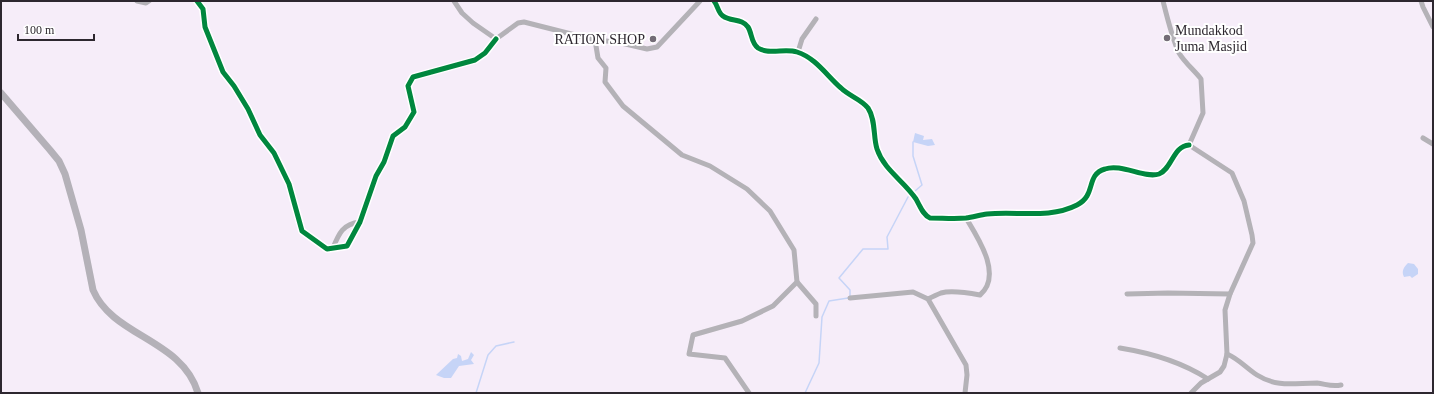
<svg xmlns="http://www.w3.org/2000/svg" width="1434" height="394" viewBox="0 0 1434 394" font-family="Georgia,serif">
	<rect width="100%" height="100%" fill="#f6edf9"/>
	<!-- water -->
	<g fill="#c6d4f7">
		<polygon points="915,133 924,136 923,140 932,139 935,145 928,146 913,142"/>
		<path d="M1408 263 1414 264 1418 269V274L1412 278 1410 276 1404 277C1401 271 1404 267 1408 263Z"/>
		<polygon points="471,352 474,355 471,360 474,364 459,366 451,378 444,378 436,375 453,359 457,358 458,354 461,356 462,361 468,359"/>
	</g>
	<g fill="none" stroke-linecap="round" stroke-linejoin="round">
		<!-- stream -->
		<g stroke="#c6d4f7" stroke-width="1.5">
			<polyline points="913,142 913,156 922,185 915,191"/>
			<polyline points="850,296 850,290 839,278 863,249 888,249 887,237 908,197"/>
			<polyline points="476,393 488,355 496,346 514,342"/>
			<polyline points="805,393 819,363 822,317 829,301 848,298"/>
		</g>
		<!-- street -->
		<g stroke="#b4b2b7" stroke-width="5">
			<polyline points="137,1 146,3 149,1"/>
			<polyline points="197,1 203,9 205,27 223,72 234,86 248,109 260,135 274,153 289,184 302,231 327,249 347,246 360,222 376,176 384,162 393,136 405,127 414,112 408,86 413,77 475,60 485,53 496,39"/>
			<polyline points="454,1 462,13 473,23 496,39 518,23 524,22 595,40 617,42 647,49 657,47 700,1"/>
			<path d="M714 1C718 6 718 13 723 16 731 22 742 18 748 27 752 33 751 43 758 48 769 55 785 48 797 52 816 58 827 76 841 88 849 96 861 99 868 108 876 120 873 137 877 149 884 170 904 181 916 199 920 206 923 215 930 218 942 218 955 219 966 218 973 217 980 215 987 214 1017 211 1050 219 1077 205 1097 195 1085 175 1105 169 1121 163 1145 179 1159 174 1172 169 1173 146 1189 145"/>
			<path d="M1163 1C1167 17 1172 38 1179 53 1185 63 1194 70 1201 79L1203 113 1189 145 1232 173 1244 201 1252 235 1253 243 1230 294 1225 310 1227 354 1224 366 1220 372 1201 383 1191 393"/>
			<polyline points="1421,1 1423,7 1433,27"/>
			<polyline points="595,40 598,58 606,68 605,82 623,106 682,155 710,166 747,189 770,211 794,250 797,282 773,306 742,321 693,335 689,354 725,358 749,393"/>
			<polyline points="798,52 802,39 816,19"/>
			<polyline points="1423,138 1433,144"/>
			<path d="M333 248C339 233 343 224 360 222"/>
			<polyline points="797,282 816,304 816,316"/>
			<polyline points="1127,294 1168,293 1230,294"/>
			<polyline points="850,298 913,292 928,299 966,365 967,375 965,393"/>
			<path d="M928 299C932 297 936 295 941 293 952 290 969 293 980 295 1003 275 978 238 966 218"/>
			<path d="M1120 348C1151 353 1182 362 1208 379"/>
			<path d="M1227 354C1239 359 1246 368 1257 375 1278 388 1294 383 1317 383 1326 384 1331 387 1341 385"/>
		</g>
		<!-- secondary -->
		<path stroke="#b4b1b8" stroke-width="7" d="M1 93 50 150 59 161 65 174 81 230 93 290C113 337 182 339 198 393"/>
		<!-- cycleway casing -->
		<g stroke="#fff" stroke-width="8">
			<g id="cycleway">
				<polyline points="197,1 203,9 205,27 223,72 234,86 248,109 260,135 274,153 289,184 302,231 327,249 347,246 360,222 376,176 384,162 393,136 405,127 414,112 408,86 413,77 475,60 485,53 496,39"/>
				<path d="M714 1C718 6 718 13 723 16 731 22 742 18 748 27 752 33 751 43 758 48 769 55 785 48 797 52 816 58 827 76 841 88 849 96 861 99 868 108 876 120 873 137 877 149 884 170 904 181 916 199 920 206 923 215 930 218 942 218 955 219 966 218 973 217 980 215 987 214 1017 211 1050 219 1077 205 1097 195 1085 175 1105 169 1121 163 1145 179 1159 174 1172 169 1173 146 1189 145"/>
			</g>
		</g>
		<!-- cycleway -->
		<use href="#cycleway" stroke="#00873e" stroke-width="5"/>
	</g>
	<!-- markers -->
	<g fill="#736c76" stroke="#fff" stroke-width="1.5">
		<circle cx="1167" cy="38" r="4"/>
		<circle cx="653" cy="39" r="4"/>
	</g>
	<g text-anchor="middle" stroke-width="4" stroke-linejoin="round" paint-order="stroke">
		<!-- poi labels -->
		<g font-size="14" fill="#2d272f" stroke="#fff" text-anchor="start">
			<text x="1175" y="35">Mundakkod<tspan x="1175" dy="16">Juma Masjid</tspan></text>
			<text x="645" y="44" text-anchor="end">RATION SHOP</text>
		</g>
	</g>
	<!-- border -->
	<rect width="1434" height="394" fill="none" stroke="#2d272f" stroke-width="4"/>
	<!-- scale -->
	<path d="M18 34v6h76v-6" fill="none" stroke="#2d272f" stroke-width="2"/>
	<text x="24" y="34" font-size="12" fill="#2d272f" stroke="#ffffff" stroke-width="3" paint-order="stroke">100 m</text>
</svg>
